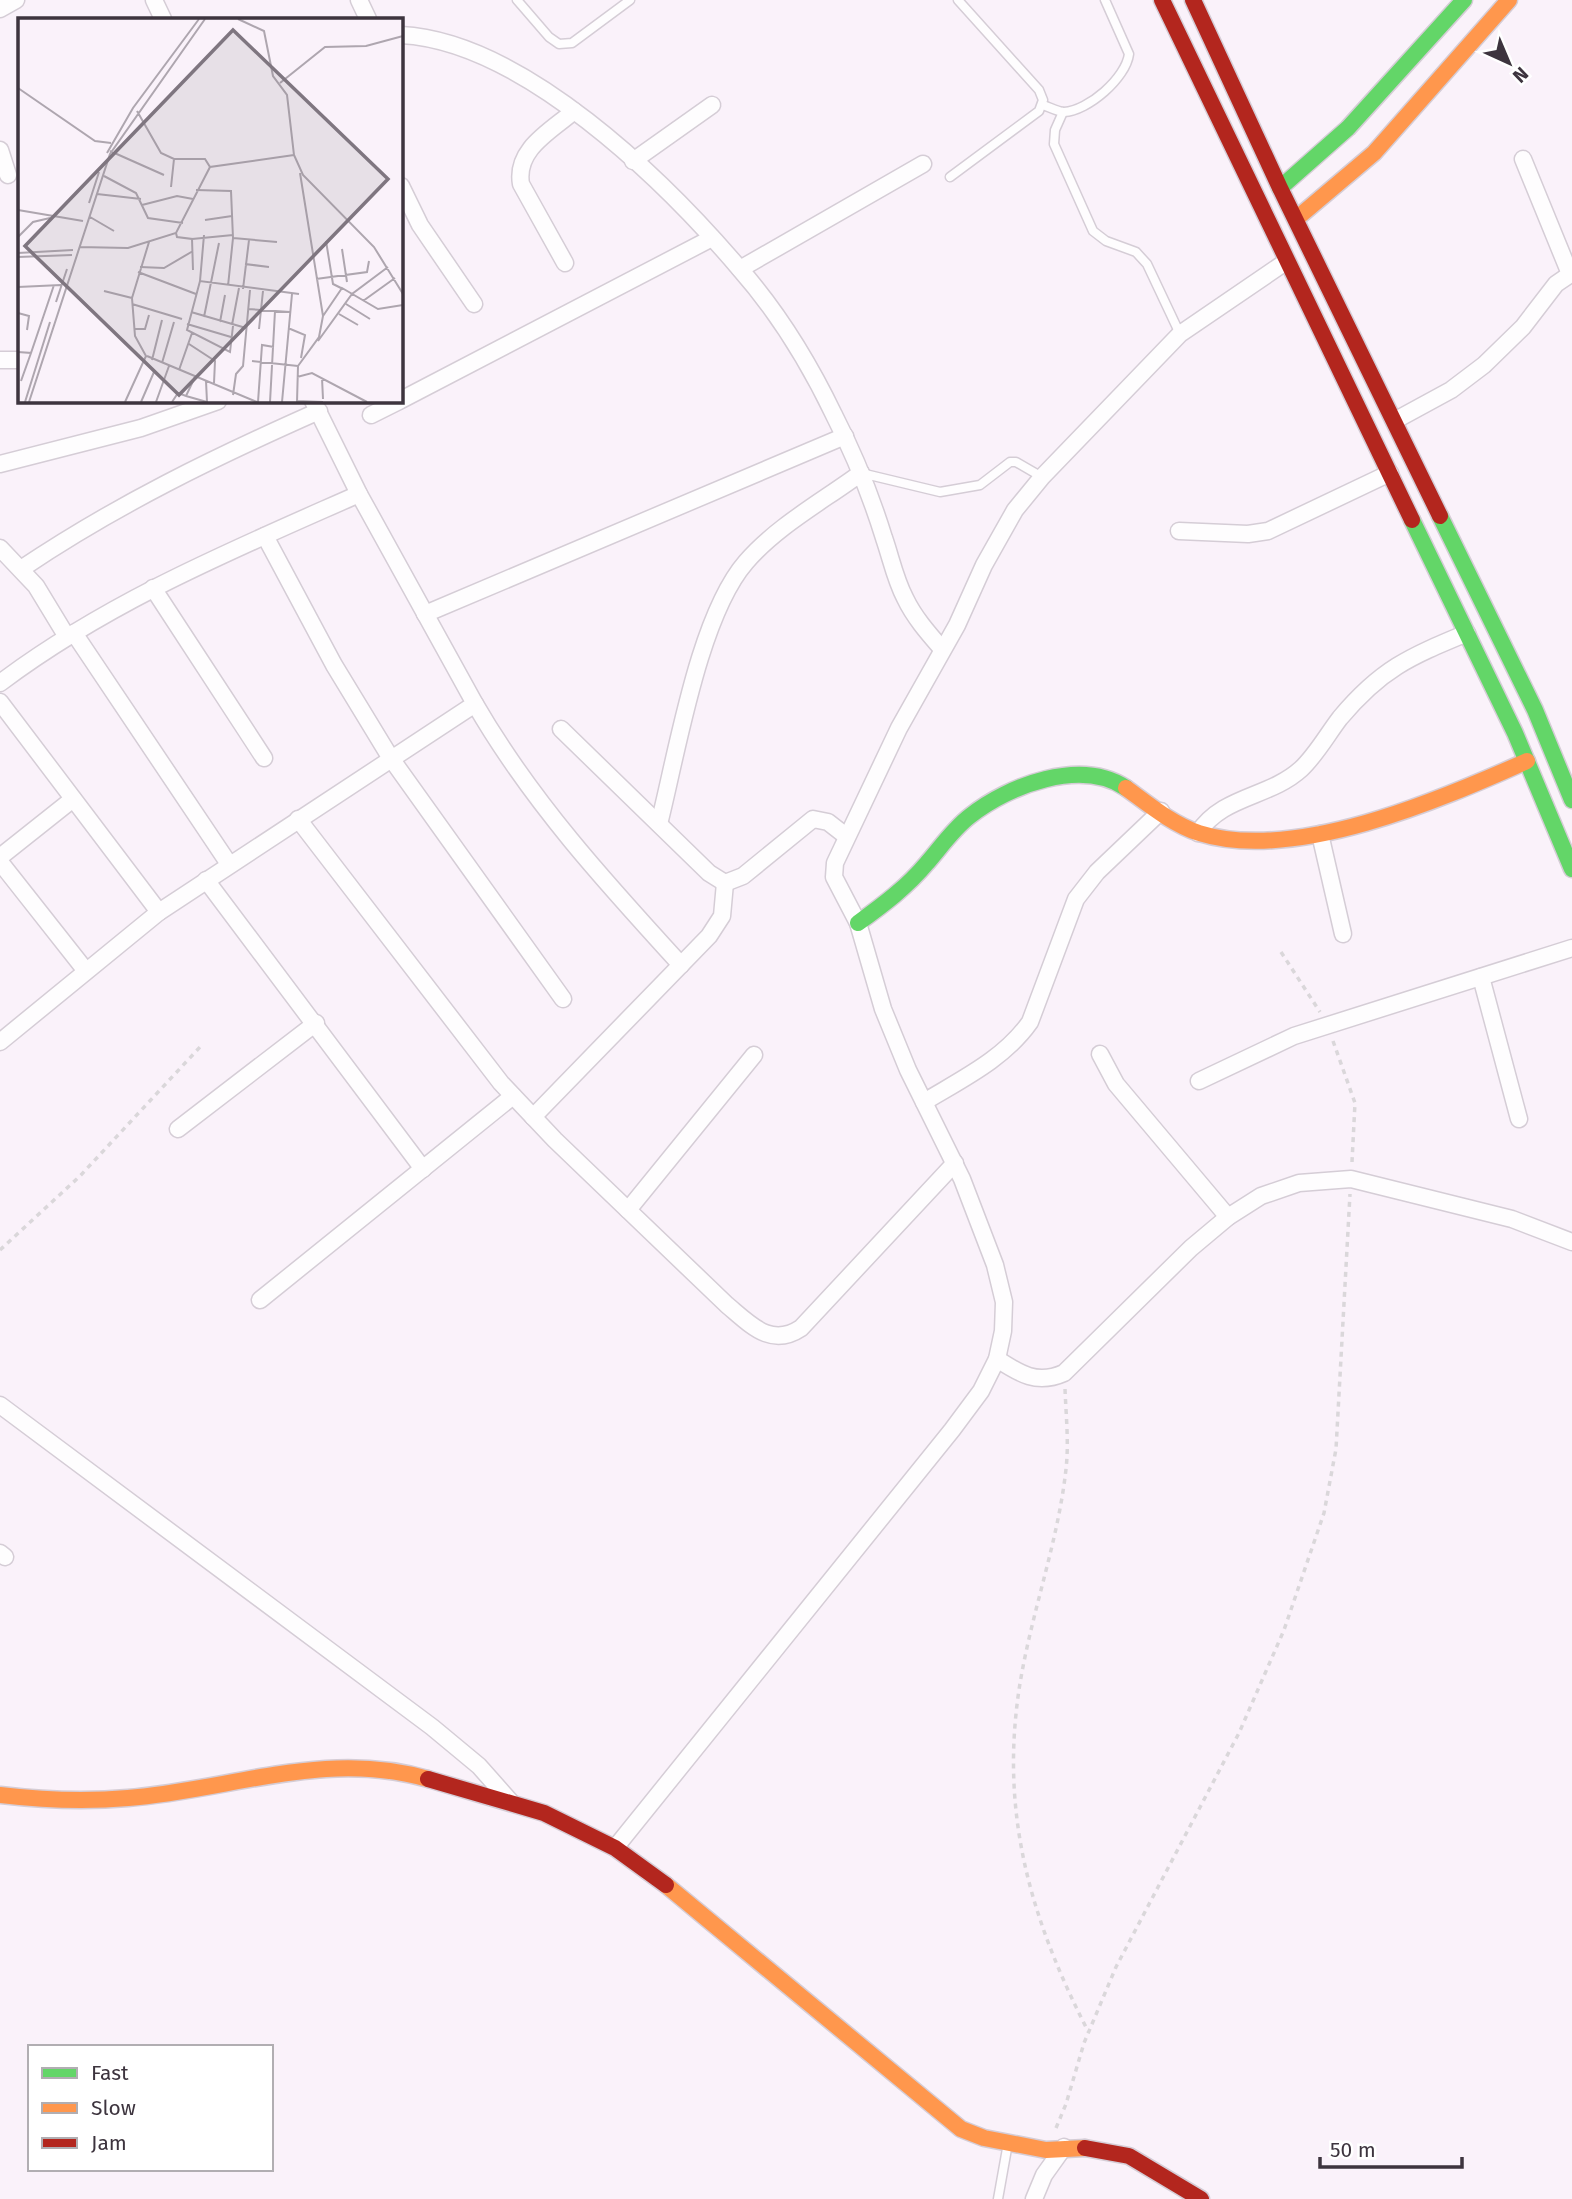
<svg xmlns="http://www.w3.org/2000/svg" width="1572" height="2199" viewBox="0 0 1572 2199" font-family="'Fira Sans',sans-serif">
	<rect width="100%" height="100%" fill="#faf2fa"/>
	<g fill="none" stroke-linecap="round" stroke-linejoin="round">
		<!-- lane casing -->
		<g stroke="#d5cdd6" stroke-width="11">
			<g id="lane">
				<polyline points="517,0 549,37 559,44 572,43 630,0"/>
				<path d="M1043 105C1049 107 1058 112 1064 112 1088 111 1126 78 1129 54L1105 0"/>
				<polyline points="1063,112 1055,130 1054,144 1093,231 1106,241 1136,252 1147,264 1180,334"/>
				<polyline points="950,177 1039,111 1043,100 1039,90 958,0"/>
				<polyline points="861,473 940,492 980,485 1010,462 1016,462 1042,477"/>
				<polyline points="998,2199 1008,2143"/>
			</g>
		</g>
		<!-- street casing -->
		<g stroke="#d5cdd6" stroke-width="19">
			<g id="street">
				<polyline points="154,0 163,19"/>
				<polyline points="359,0 368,19"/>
				<polyline points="0,9 16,0"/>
				<path d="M401 35C522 41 664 180 739 268 777 311 809 363 834 415 854 454 871 496 884 538 891 558 895 579 905 598 914 617 928 633 942 649"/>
				<polyline points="0,150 8,175"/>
				<polyline points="1523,159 1570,274"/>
				<polyline points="633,161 712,105"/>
				<polyline points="401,186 420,225 474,304"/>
				<path d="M565 263 521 184C515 149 551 131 574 111"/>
				<polyline points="740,269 923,164"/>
				<polyline points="0,360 19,360"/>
				<polyline points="401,400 712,238"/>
				<polyline points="371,415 399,401"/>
				<polyline points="1394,421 1451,390 1484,365 1523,327 1556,284 1572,273"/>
				<polyline points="0,464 141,428 218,401"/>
				<polyline points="1179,531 1248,534 1268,531 1390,473"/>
				<polyline points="265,536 334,665 390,757 563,999"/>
				<polyline points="0,548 36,586 67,637"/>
				<path d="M21 569C116 505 215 457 319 411"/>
				<polyline points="153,588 264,758"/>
				<polyline points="425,614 845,436"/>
				<polyline points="74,633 229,864"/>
				<path d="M0 683C109 601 235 549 359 494"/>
				<polyline points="0,702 159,912"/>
				<path d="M475 704C531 801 606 883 681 965"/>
				<polyline points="561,729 709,873 725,883 743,876 813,819 828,822 846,836"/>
				<path d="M298 819 501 1083 555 1140 727 1305C751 1325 771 1348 801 1328L955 1163"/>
				<path d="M659 824C677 753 699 616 746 562 777 526 823 501 861 473"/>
				<path d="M1198 833C1223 795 1269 798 1301 769 1316 755 1327 735 1340 718 1381 669 1409 657 1467 633"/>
				<polyline points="1320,834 1343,934"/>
				<polyline points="0,857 73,799"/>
				<polyline points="0,862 86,971"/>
				<polyline points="206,880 423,1169"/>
				<polyline points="1481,977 1519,1119"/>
				<polyline points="0,1042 159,912 475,704 359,494 313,401"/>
				<polyline points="1100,1054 1116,1084 1228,1217"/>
				<polyline points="1199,1081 1294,1036 1572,948"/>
				<path d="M924 1102C962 1079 1004 1059 1030 1022L1076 899 1097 872 1161 811"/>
				<polyline points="533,1117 709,936 722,916 725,883"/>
				<polyline points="178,1129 316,1023"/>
				<polyline points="628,1210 754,1055"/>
				<polyline points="260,1300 513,1096"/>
				<path d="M997 1359C1020 1374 1037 1385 1064 1373L1191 1248 1228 1217 1261 1196 1299 1183 1351 1179 1512 1219 1572 1242"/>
				<polyline points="0,1405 432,1727 479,1766 510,1801"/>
				<polyline points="0,1553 5,1557"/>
				<polyline points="615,1848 952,1430 981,1391 997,1359 1003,1331 1004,1302 995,1265 962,1179 908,1070 883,1009 858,923 834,877 835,863 899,728 957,625 984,565 1015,510 1042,477 1180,334 1287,261"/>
				<polyline points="1034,2199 1044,2175 1064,2147"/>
			</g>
		</g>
		<!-- fast casing -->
		<g stroke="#d5cdd6" stroke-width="19">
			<g id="fast">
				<polyline points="1280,188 1348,128 1464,0"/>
				<polyline points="1440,516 1535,710 1572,800"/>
				<polyline points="1412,520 1515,733 1572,869"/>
				<path d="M858 923C883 905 907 887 927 863 941 847 953 829 970 816 1009 785 1081 758 1126 788"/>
			</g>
		</g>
		<!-- slow casing -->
		<g stroke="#d5cdd6" stroke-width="19">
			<g id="slow">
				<polyline points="1296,219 1374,153 1509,0"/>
				<path d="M1126 788C1148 804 1172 824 1199 833 1294 863 1440 800 1527 761"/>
				<path d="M0 1795C42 1800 85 1802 128 1798 230 1790 326 1749 428 1779"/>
				<polyline points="666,1885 961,2129 984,2138 1046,2150 1085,2148"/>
			</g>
		</g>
		<!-- jam casing -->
		<g stroke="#d5cdd6" stroke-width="19">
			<g id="jam">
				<polyline points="1162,0 1412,520"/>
				<polyline points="1193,0 1280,188 1440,516"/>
				<polyline points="428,1779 544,1813 615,1848 666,1885"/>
				<polyline points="1085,2148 1129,2156 1201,2199"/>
			</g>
		</g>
		<!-- path -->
		<g stroke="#dad7da" stroke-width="3.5" stroke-dasharray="5 5" stroke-linecap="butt">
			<polyline points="1281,952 1320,1012"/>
			<polyline points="1333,1041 1355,1103 1352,1162"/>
			<polyline points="0,1250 80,1176 200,1047"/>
			<path d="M1065 1389C1066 1416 1069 1443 1066 1469 1057 1552 1024 1631 1016 1714 1004 1830 1036 1930 1088 2031"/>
			<polyline points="1056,2128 1066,2104 1084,2043 1116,1967 1239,1733 1284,1630 1324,1513 1336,1449 1350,1194"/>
		</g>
		<!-- lane -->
		<use href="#lane" stroke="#fefdfe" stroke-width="8"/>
		<!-- street -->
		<use href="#street" stroke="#fefdfe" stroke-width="16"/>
		<!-- fast -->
		<use href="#fast" stroke="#63d668" stroke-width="16"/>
		<!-- slow -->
		<use href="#slow" stroke="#ff974d" stroke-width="16"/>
		<!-- jam -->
		<use href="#jam" stroke="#b3261e" stroke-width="16"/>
	</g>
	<!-- overview -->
	<g transform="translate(18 18)">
		<rect width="385" height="385" fill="#faf2fa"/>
		<path fill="none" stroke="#aea6af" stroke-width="2" d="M220 1 246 13 255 58 269 77 276 137 285 157 356 229 385 276M262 65 307 29 348 28 385 18M0 70 77 123 93 125M119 93 143 135 156 141H187L192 149M92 133 146 157M89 135 115 90 181 1M86 158 118 175 130 200 165 205M153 169 156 141M178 172 213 173 215 220 210 268M79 176 123 181M71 185 81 154M124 187 159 178 175 181M0 192 65 203M72 199 96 213M187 202 214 198M158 215 159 219 174 221 175 252M0 219 15 204 32 200M215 220 259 224M174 221 215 217M308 223 315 266 323 270M61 229 110 230 158 215 192 149 276 137M324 231 329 264M0 235 55 232M0 239 54 237M227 246 251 249M122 249 146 250 175 233M120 254 178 276M298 261 349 254 351 243M182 263 186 217M0 269 43 267M225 271 231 222M86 273 114 280M345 283 377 260M38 284 49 251M114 286 164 301M328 286 352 301M230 291 272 294M173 294 228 310M0 295 11 298 9 312M321 296 340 307M305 298 324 270 360 291 385 287M186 299 201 225M202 304 207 277M169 306 213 319M214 307 221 270M215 308 212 334 169 312 182 263 281 276M270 310 287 317 283 340M116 311H127L131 297M241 311 245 273M300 323 334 276 370 249M171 326 197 343 196 365M0 334 13 335 3 363M13 335 36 267M129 338 239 384M134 342 144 302M234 343 280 348M144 345 156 304M161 352 174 315M279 359 294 355 349 384M304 360 305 381M188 363 189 384M215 377 218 356 225 348 232 272M168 378 189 384M279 383 305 384M7 384 32 304M11 384 92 136 187 1M107 384 128 338 117 318 114 280 131 224M123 384 136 354M138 384 151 348M154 384 160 375 168 378 177 359M240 384 244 327 256 329M252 384 257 293M264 384 274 276M279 384 280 348 301 319 305 298 282 155"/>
		<path fill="#7f7680" fill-opacity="0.15" stroke="#7f7680" stroke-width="3.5" d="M215 12 370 161 161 377 7 228Z"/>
		<rect width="385" height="385" fill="none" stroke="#3d343e" stroke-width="3.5"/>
	</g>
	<!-- legend -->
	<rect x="28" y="2045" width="245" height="126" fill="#ffffff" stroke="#b1aeb2" stroke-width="2"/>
	<rect x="42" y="2068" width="35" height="10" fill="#63d668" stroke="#b1aeb2" stroke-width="2"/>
	<text x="91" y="2080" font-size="21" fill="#3d343e">Fast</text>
	<rect x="42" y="2103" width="35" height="10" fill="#ff974d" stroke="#b1aeb2" stroke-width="2"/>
	<text x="91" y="2115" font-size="21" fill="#3d343e">Slow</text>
	<rect x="42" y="2138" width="35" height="10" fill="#b3261e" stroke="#b1aeb2" stroke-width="2"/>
	<text x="91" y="2150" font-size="21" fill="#3d343e">Jam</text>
	<!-- north arrow -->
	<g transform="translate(1509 63) rotate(136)" stroke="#ffffff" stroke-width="5" paint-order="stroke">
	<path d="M0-5L12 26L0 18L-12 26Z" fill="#3d343e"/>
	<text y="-10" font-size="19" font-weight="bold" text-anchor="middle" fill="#3d343e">N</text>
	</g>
	<!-- scale -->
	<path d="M1320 2157v10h142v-10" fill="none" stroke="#3d343e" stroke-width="3.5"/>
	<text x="1330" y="2157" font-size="21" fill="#3d343e" stroke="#ffffff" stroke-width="5" paint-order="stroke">50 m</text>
</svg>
